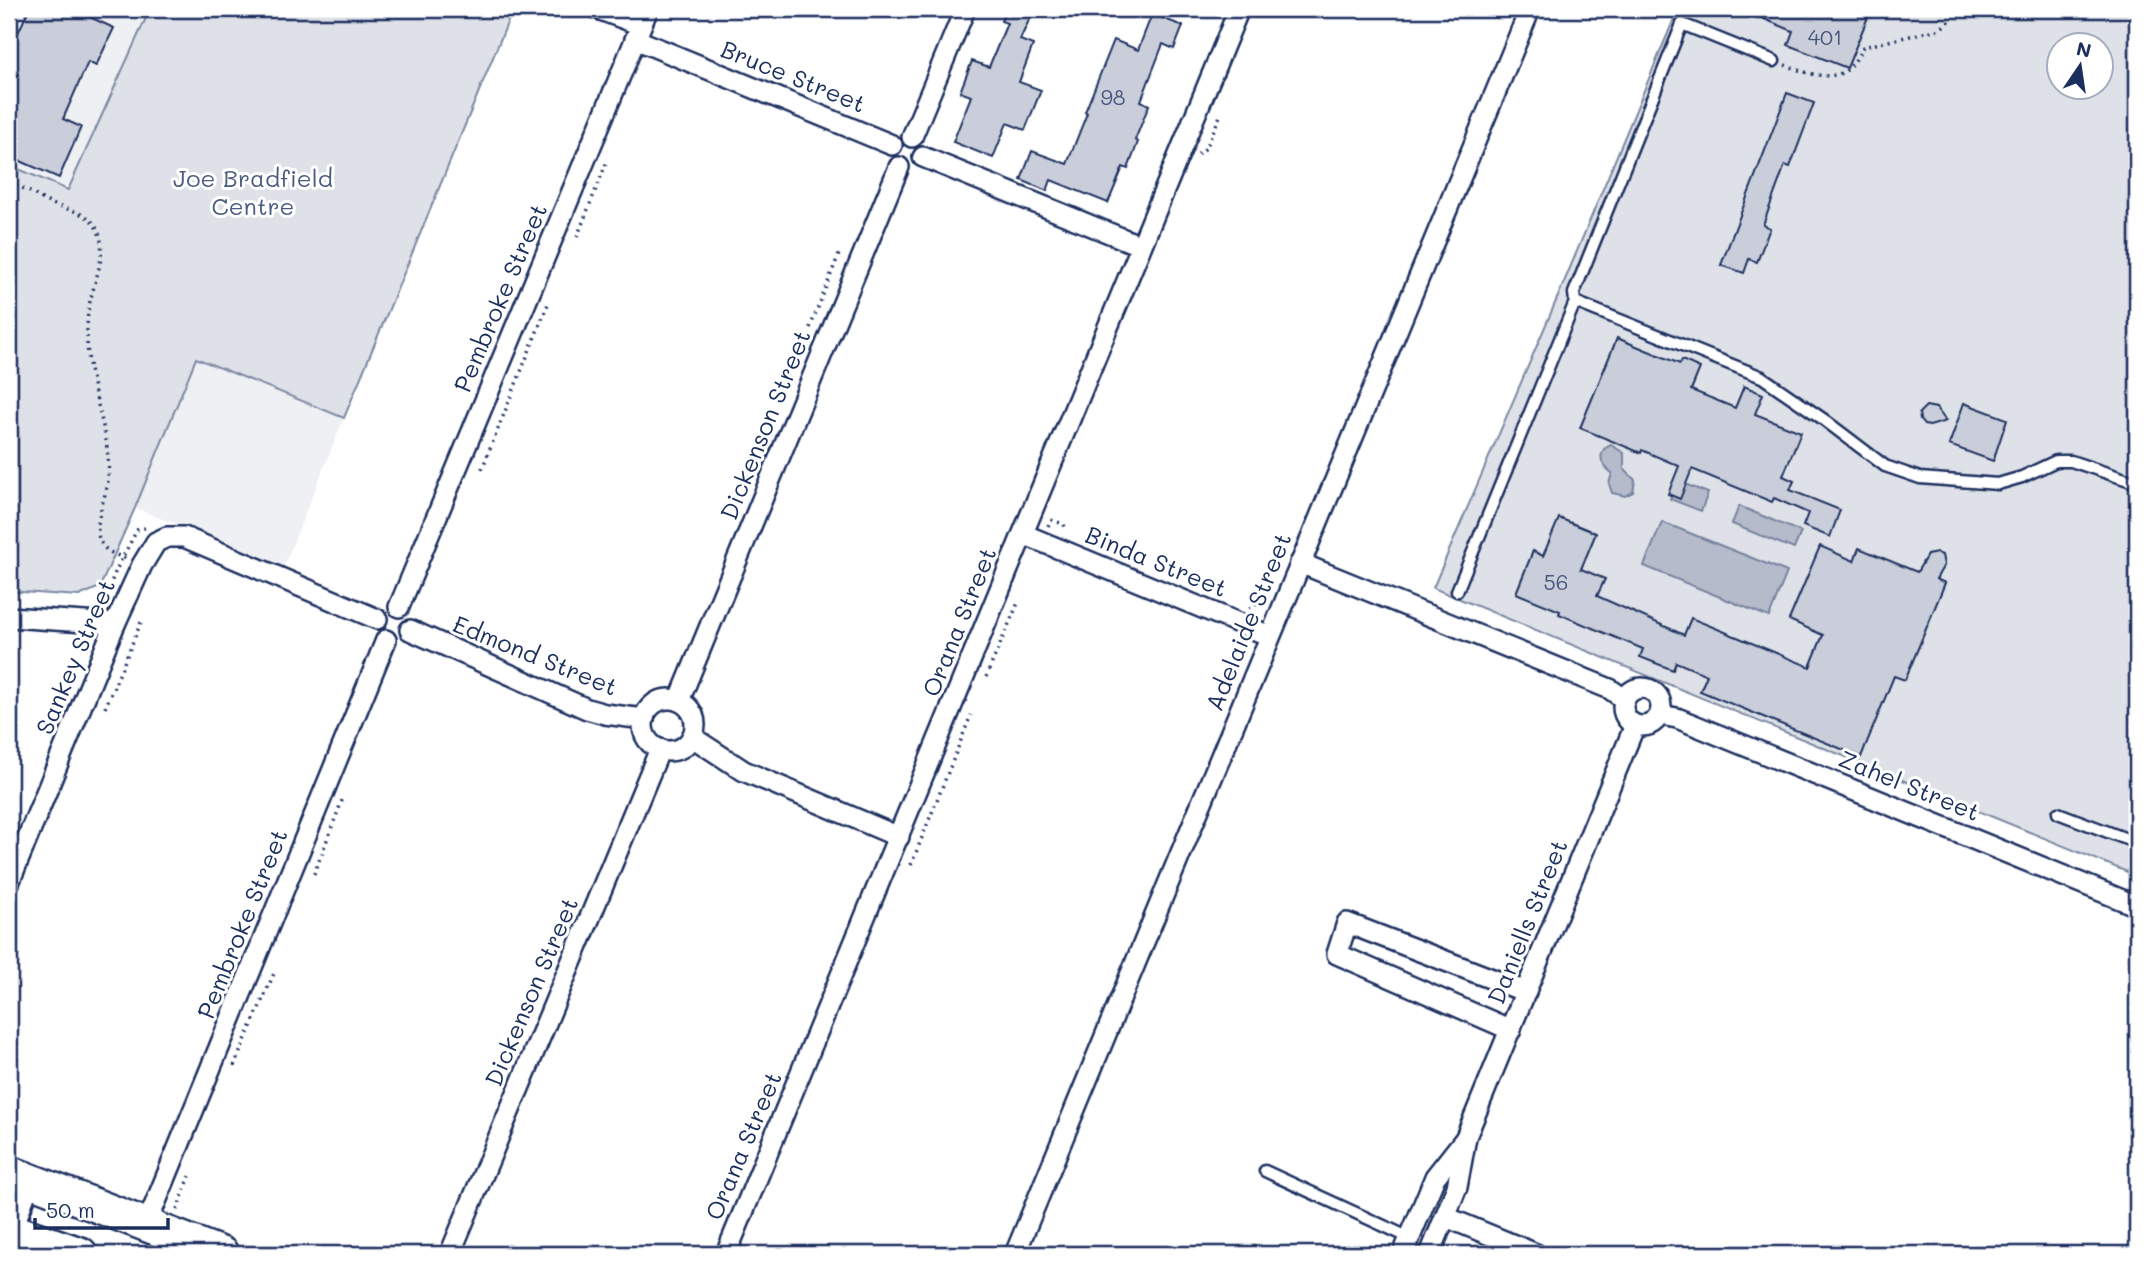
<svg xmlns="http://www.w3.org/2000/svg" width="2146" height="1263" viewBox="0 0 2146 1263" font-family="Mali,sans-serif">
	<rect width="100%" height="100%" fill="#fff"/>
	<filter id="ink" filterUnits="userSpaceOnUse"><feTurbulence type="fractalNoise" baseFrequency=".0143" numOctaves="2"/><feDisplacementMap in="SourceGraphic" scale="14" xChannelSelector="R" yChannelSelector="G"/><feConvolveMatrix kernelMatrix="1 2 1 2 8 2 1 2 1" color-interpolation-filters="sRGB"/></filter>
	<g filter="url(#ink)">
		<!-- built -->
		<g fill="#eff0f4">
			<polygon points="9,9 150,9 68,190 9,165"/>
			<polygon points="196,358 344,418 283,568 135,508"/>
		</g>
		<!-- green -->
		<g fill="#dee1e7" stroke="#7c88a2" stroke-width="2" fill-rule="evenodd">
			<polygon points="150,9 513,9 344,418 196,358 135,508 100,587 79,596 9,591 9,165 68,190"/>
			<path d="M1678 9H2137V876L1433 588 1562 287ZM2058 46H2100V88H2058Z"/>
		</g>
		<!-- water -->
		<g fill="#b5bbca" stroke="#77839f" stroke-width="2">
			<path d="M1611 445 1624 453V469L1635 480 1633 492 1625 496 1612 493 1609 484 1612 473C1603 466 1598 459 1604 449Z"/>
			<polygon points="1677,481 1708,493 1701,511 1670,499"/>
			<polygon points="1739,506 1801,532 1794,549 1732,524"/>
			<polygon points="1662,522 1787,572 1769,617 1644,566"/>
		</g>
		<!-- building -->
		<g fill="#caceda" stroke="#1b2f5e" stroke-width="2">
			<polygon points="29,9 72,9 114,28 96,66 88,62 63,119 81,127 59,178 9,156 9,42 13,44"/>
			<polygon points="1006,9 1034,9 1020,40 1033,45 1019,82 1041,90 1025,130 1007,123 993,158 953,142 971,96 960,92 972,61 989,67 1007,23 1001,21"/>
			<polygon points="1740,9 1866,9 1864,15 1868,17 1847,68 1788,45 1793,31"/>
			<polygon points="1152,14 1183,26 1174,49 1163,44 1141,101 1149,105 1135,140 1138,142 1128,169 1123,167 1108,203 1051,180 1047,191 1021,180 1032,151 1067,164 1087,113 1085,112 1114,40 1138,50"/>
			<polygon points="1787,93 1814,103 1790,167 1785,165 1763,225 1770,228 1757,262 1749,259 1744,273 1721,265"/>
			<polygon points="1617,338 1680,364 1682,360 1700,368 1691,390 1735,408 1744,386 1763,394 1755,414 1801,432 1783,476 1794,481 1790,490 1840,510 1830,537 1803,526 1808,513 1774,498 1772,502 1692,469 1680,499 1668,494 1679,466 1642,450 1641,453 1580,428"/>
			<polygon points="1964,403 2007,419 1993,461 1949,445"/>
			<polygon points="1926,406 1936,408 1946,421 1930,426 1924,425 1920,420 1919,413"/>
			<polygon points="1559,518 1596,533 1581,569 1605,579 1597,596 1684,635 1691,618 1810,667 1823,635 1789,620 1820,546 1854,561 1859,548 1917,572 1927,555 1937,553 1942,555 1944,565 1936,579 1945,583 1905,680 1894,676 1861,757 1700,691 1707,675 1676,662 1673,670 1640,657 1643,649 1559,614 1560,611 1516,593 1533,551 1543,556"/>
		</g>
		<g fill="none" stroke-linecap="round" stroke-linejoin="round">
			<!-- service casing -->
			<g stroke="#1b2f5e" stroke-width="15">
				<g id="service">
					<polyline points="1575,302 1762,377 1823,419 1885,466 1920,478 1998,484 2022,477 2056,461 2071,461 2137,483"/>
					<polyline points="1457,591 1575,302 1574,293 1682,24 1774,61"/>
					<polyline points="2058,813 2137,843"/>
					<polyline points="1265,1171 1410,1238"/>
				</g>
			</g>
			<!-- minor casing -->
			<g stroke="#1b2f5e" stroke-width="24">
				<g id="minor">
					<polyline points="598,9 641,25"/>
					<polyline points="635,39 892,145"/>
					<polyline points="912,137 965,9"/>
					<polyline points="923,157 1141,246"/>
					<polyline points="1023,534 1270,636"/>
					<polyline points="1300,563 1610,689 1624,699"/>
					<polyline points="399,607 648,9"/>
					<polyline points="9,617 115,624"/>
					<polyline points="410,630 587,709 605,714 644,719"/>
					<circle cx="1642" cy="707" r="19"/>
					<circle cx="669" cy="725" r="26"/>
					<polyline points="679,701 899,167"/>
					<polyline points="1660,715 1677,718 2137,906"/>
					<polyline points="692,737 744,771 899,837"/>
					<polyline points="9,883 115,624 142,565 156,542 167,537 184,537 377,619"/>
					<polyline points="1511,1030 1337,954 1347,923 1526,992"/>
					<polyline points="1446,1217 1536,1254"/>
					<polyline points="146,1226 386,640"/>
					<polyline points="450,1254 660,749"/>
					<polyline points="726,1254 1239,9"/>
					<polyline points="1015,1254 1530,9"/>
					<polyline points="1403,1254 1435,1177 1465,1139"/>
					<polyline points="1430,1254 1457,1187 1466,1137 1635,725"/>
				</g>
			</g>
			<!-- tertiary casing -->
			<g stroke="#1b2f5e" stroke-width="30">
				<polyline id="tertiary" points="9,1232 28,1180"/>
			</g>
			<!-- trunk casing -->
			<g stroke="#1b2f5e" stroke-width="37">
				<g id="trunk">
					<polyline points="9,1172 222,1254"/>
					<polyline points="9,1229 81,1254"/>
				</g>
			</g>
			<!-- path -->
			<g stroke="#1b2f5e" stroke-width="3.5" stroke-dasharray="2 5" stroke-linecap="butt">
				<path d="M1785 65C1803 72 1834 84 1850 67 1855 62 1859 53 1863 47L1940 29 1951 20"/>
				<polyline points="1198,154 1206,148 1220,116"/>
				<path d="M9 184C25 186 37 198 52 204 68 210 89 212 97 229 110 253 91 287 88 312 87 320 87 330 87 338 87 386 112 432 108 480 106 498 94 520 99 538 102 551 116 555 127 559"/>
				<polyline points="577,237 608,159"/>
				<polyline points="810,328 839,254"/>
				<polyline points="482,469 548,304"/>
				<polyline points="1048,526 1051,520 1064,524 1066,531"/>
				<polyline points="104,600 116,570 137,530 145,528"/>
				<polyline points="1249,608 1260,602"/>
				<polyline points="986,677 1018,603"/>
				<polyline points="105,708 142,620"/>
				<polyline points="911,865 971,715"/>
				<polyline points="314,874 343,798"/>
				<polyline points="9,936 14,923"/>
				<polyline points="234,1066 275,971"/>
				<polyline points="177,1210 190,1176"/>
			</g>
			<!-- service -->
			<use href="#service" stroke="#fff" stroke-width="10"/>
			<!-- minor -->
			<use href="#minor" stroke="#fff" stroke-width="19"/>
			<!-- tertiary -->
			<use href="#tertiary" stroke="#fff" stroke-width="24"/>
			<!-- trunk -->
			<use href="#trunk" stroke="#fff" stroke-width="32"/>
		</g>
	</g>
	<g text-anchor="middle" stroke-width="6" stroke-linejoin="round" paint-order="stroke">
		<!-- number labels -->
		<g font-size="21" fill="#47577d">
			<text x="1825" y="45">401</text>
			<text x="1113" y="105">98</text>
			<text x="1556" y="590">56</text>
		</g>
		<!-- street labels -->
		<g font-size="24" fill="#1b2f5e" stroke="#fff">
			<text transform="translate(793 77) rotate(22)" y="8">Bruce Street</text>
			<text transform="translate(501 298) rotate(-67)" y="8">Pembroke Street</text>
			<text transform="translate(766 425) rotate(-68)" y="8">Dickenson Street</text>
			<text transform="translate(1156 562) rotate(22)" y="8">Binda Street</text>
			<text transform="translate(960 622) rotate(-68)" y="8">Orana Street</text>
			<text transform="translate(1249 622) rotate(-68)" y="8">Adelaide Street</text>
			<text transform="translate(535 656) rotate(22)" y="8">Edmond Street</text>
			<text transform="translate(76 657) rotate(-67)" y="8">Sankey Street</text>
			<text transform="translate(1909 786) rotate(22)" y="8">Zahel Street</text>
			<text transform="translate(1528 922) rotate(-68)" y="8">Daniells Street</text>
			<text transform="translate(243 924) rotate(-68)" y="8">Pembroke Street</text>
			<text transform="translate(532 992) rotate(-67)" y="8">Dickenson Street</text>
			<text transform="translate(744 1146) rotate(-67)" y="8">Orana Street</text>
		</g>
		<!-- park labels -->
		<g font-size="24" fill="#4c5c80" stroke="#fff">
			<text x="253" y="187">Joe Bradfield<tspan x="253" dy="28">Centre</tspan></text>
		</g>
	</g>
	<!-- margin -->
	<rect width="2146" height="1263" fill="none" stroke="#fff" stroke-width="35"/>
	<rect x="18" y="18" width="2111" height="1228" fill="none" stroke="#1b2f5e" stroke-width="2.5" filter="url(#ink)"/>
	<!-- north arrow -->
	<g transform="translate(2080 66) rotate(13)"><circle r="33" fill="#ffffff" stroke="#a4acbf" stroke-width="2"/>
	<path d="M0-5L12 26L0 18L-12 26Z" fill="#1b2f5e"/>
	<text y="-10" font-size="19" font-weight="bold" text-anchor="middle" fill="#1b2f5e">N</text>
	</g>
	<!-- scale -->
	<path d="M35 1218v10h133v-10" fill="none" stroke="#1b2f5e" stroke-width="3.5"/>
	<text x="46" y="1218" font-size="21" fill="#1b2f5e" stroke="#ffffff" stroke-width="5" paint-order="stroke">50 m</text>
</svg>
